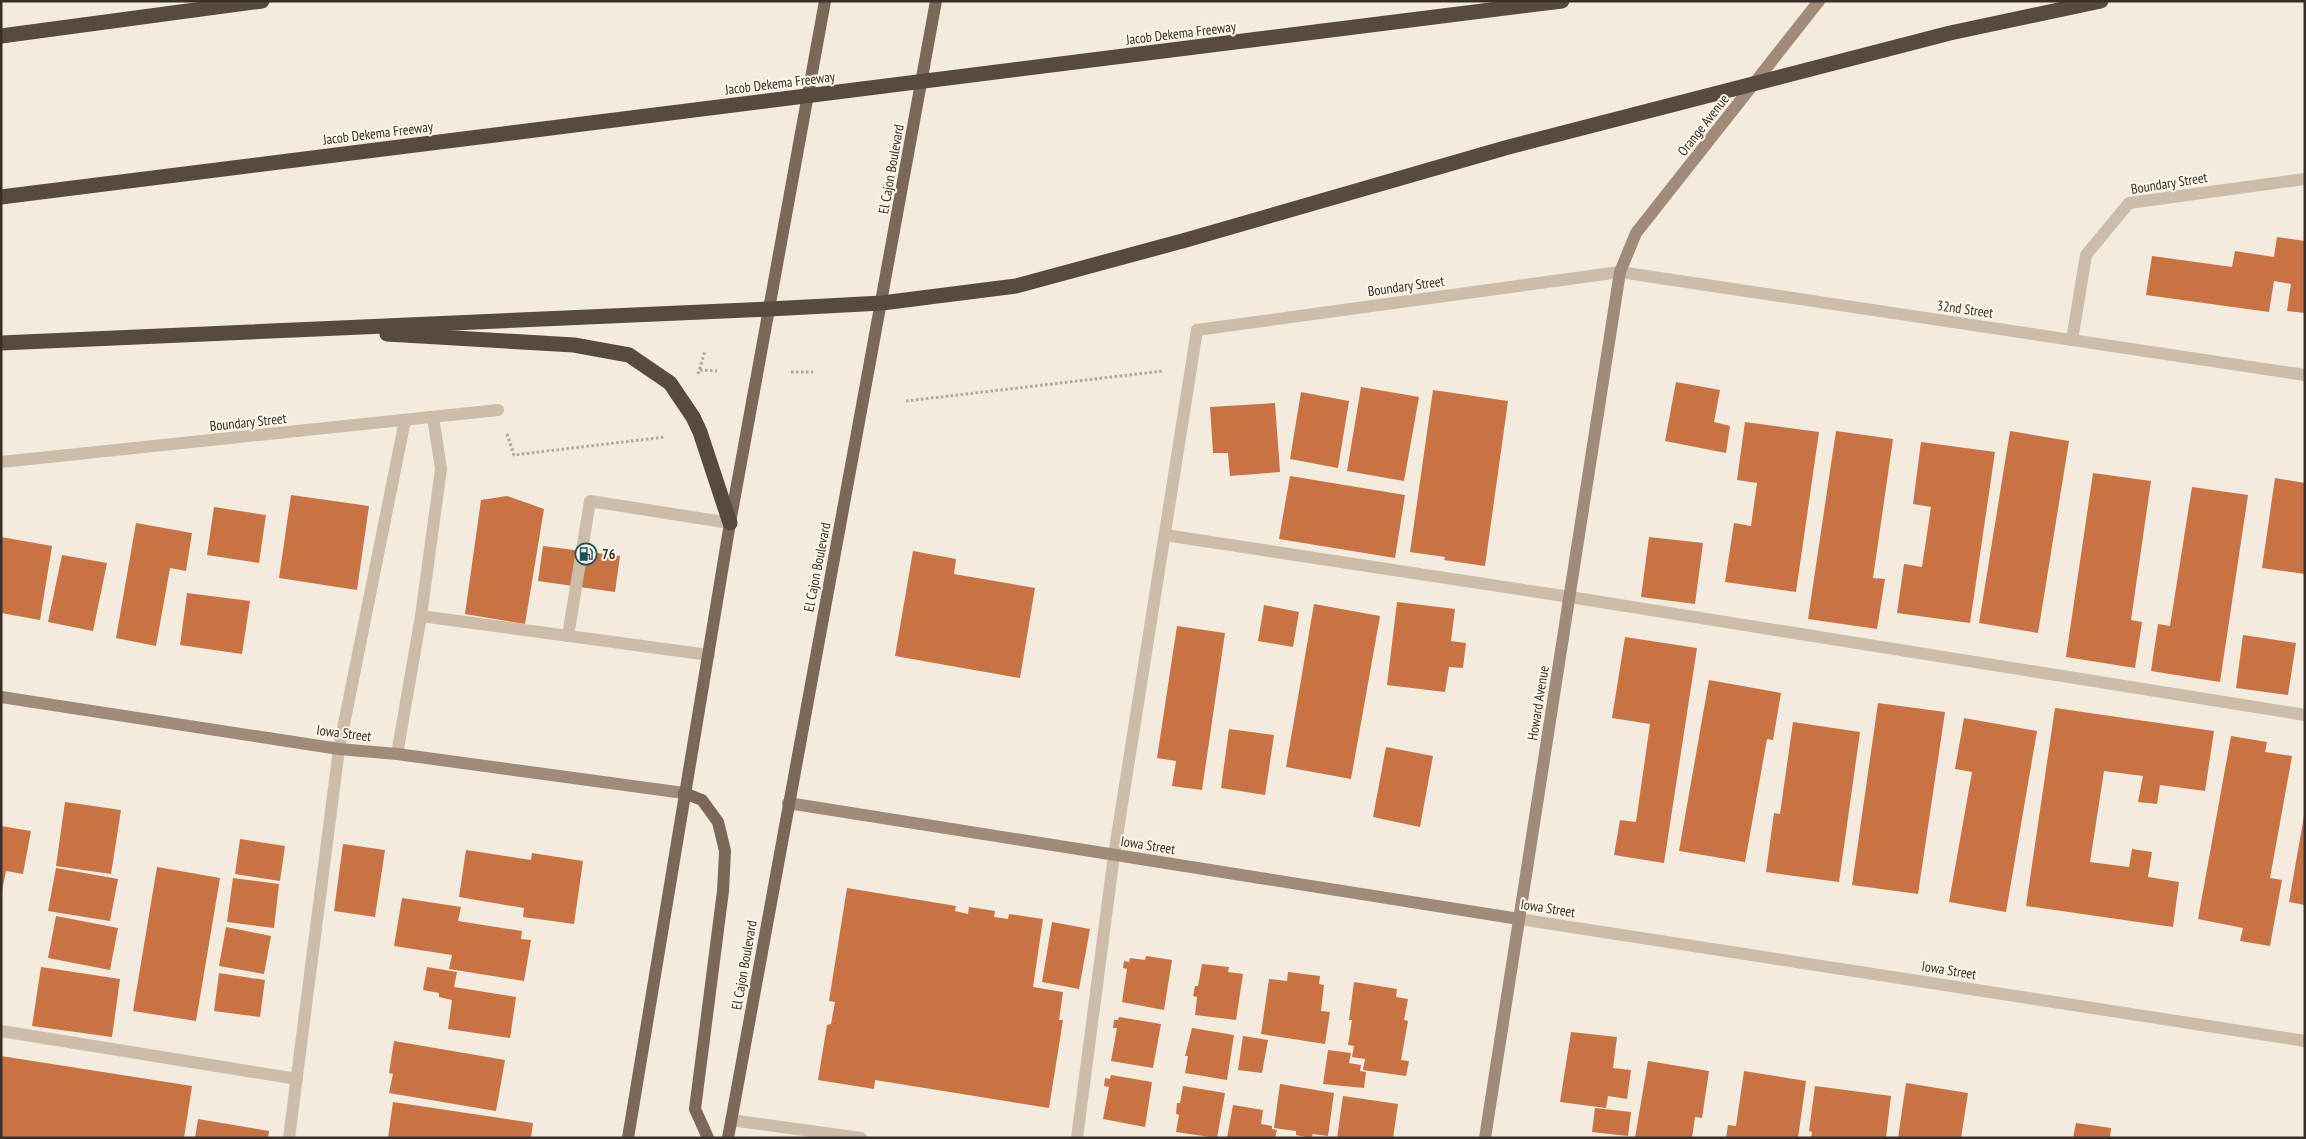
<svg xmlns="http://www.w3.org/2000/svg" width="2306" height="1139" viewBox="0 0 2306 1139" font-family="'PT Sans Narrow',sans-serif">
	<rect width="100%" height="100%" fill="#f3ebdd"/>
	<!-- building -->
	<g fill="#c97344">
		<polygon points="2277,237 2305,241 2305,313 2287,311 2291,284 2274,281 2269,312 2146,295 2152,256 2232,267 2235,251 2274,257"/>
		<polygon points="1676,382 1720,390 1714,422 1730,426 1726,453 1665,441"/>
		<polygon points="1361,387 1419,397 1404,481 1347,471"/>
		<polygon points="1433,390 1508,401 1485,566 1444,560 1445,557 1410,552"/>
		<polygon points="1301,392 1349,401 1338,468 1290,459"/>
		<polygon points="1275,403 1280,472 1230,476 1228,453 1213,453 1210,407"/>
		<polygon points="1745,422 1819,432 1796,592 1725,582 1734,523 1751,526 1757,483 1737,480"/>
		<polygon points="1836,431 1893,439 1873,578 1885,579 1877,629 1808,619"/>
		<polygon points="2010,431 2069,441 2038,633 1979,623"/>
		<polygon points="1921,442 1995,452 1970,623 1897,613 1904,564 1922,567 1931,507 1913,504"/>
		<polygon points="2093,473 2151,481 2131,620 2142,622 2135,668 2066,657"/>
		<polygon points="1290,476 1405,495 1395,558 1279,539"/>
		<polygon points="2275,478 2305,483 2305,574 2262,568"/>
		<polygon points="2192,487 2248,495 2220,682 2151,671 2158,624 2170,626"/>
		<polygon points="291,495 369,506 357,590 279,578"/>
		<polygon points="507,496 544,509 525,624 465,614 481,500"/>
		<polygon points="214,507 266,515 259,563 207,555"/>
		<polygon points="136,523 192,533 186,571 170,568 156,646 116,638"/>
		<polygon points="1,537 52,546 40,620 1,613"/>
		<polygon points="1649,537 1703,543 1695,604 1641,597"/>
		<polygon points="543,546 620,556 615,592 538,581"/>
		<polygon points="913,551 956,559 954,574 1035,588 1020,678 895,656"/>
		<polygon points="62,555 107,563 93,631 48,622"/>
		<polygon points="187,593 250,601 242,654 180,645"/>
		<polygon points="1397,602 1455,609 1451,641 1466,643 1463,668 1449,667 1445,692 1387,685"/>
		<polygon points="1314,604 1380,616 1351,779 1286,767"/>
		<polygon points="1264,605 1299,612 1293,647 1258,641"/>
		<polygon points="1177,626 1225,633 1202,790 1172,786 1176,761 1157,758"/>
		<polygon points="2243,635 2296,643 2288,695 2236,688"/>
		<polygon points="1625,637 1697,648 1664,863 1614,855 1620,820 1636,822 1650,724 1612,718"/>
		<polygon points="1709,680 1781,693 1773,740 1767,739 1745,862 1679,851"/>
		<polygon points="1878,703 1945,712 1918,894 1852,885"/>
		<polygon points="2055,708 2214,731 2205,791 2160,785 2157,804 2138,802 2143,776 2104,771 2090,862 2129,867 2132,849 2152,852 2148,877 2179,882 2173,927 2026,906"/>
		<polygon points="1964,718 2037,731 2006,912 1949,902 1972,772 1955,769"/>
		<polygon points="1793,722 1860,732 1839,882 1766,872 1774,813 1780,814"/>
		<polygon points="1229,729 1274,735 1265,795 1221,788"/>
		<polygon points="2231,736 2267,742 2265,752 2292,756 2270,878 2282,880 2270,946 2240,941 2243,928 2198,919"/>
		<polygon points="1386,747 1433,756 1420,827 1373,817"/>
		<polygon points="65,802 121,810 111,874 56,866"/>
		<polygon points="2304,816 2305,816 2305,905 2289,902"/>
		<polygon points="1,826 31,831 23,874 6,871 2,891"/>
		<polygon points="240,839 285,846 280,881 235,874"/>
		<polygon points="343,844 385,850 375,917 334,911"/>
		<polygon points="466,850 531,860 532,853 583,861 574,924 523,917 524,908 459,897"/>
		<polygon points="157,867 220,878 196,1021 133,1011"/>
		<polygon points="56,868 118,879 110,921 48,911"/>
		<polygon points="233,878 279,884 274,928 227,922"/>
		<polygon points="847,888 956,906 955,911 968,914 969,907 995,911 994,917 1008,919 1009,914 1043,919 1033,987 1063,992 1059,1020 1063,1020 1049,1108 875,1080 874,1089 818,1080 827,1025 831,1024 835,1002 829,1001"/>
		<polygon points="402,898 461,907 458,921 522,931 521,939 531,940 524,981 449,969 452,955 394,946"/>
		<polygon points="56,916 118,928 110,970 48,958"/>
		<polygon points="1052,922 1090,929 1079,989 1042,982"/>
		<polygon points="226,927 271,936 264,974 219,966"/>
		<polygon points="1146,956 1172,960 1164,1010 1122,1002 1127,969 1123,968 1124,961 1129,962 1130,958 1145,960"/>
		<polygon points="1202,964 1229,967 1228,972 1243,974 1236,1020 1195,1015 1197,997 1193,996 1195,986 1198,986"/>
		<polygon points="41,967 120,979 112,1037 32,1026"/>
		<polygon points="427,967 457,972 454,987 516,997 510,1038 448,1029 452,1000 439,997 439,993 423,990"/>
		<polygon points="1288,972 1320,976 1319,984 1324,985 1321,1011 1330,1012 1325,1044 1261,1034 1269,979 1287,981"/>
		<polygon points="219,973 265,980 260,1017 214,1011"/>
		<polygon points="1354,982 1397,989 1396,997 1408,999 1404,1020 1408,1021 1401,1060 1409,1061 1406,1076 1363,1070 1365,1059 1352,1057 1354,1046 1348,1045 1352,1020 1349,1020"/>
		<polygon points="1119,1017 1161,1024 1153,1068 1111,1061 1117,1028 1113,1028 1114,1020 1118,1020"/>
		<polygon points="1192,1028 1234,1035 1227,1080 1185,1073 1188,1056 1185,1056"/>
		<polygon points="1571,1032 1617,1037 1613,1068 1631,1070 1627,1099 1608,1096 1606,1108 1560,1102"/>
		<polygon points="1243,1036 1268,1040 1262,1073 1238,1070"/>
		<polygon points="394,1041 505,1060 496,1111 389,1093 393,1074 389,1073"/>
		<polygon points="1328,1050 1351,1053 1349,1063 1361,1065 1360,1071 1366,1072 1364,1088 1323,1084"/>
		<polygon points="1,1056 192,1086 184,1138 1,1138"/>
		<polygon points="1648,1061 1709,1071 1702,1118 1695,1117 1692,1138 1635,1138"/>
		<polygon points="1744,1071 1806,1081 1798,1138 1726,1138 1728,1125 1736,1126"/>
		<polygon points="1111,1075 1152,1082 1145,1127 1103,1119 1109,1087 1104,1086 1105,1078 1110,1079"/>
		<polygon points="1906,1083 1968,1093 1961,1138 1898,1138"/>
		<polygon points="1280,1084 1334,1093 1328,1136 1313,1134 1311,1138 1296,1135 1296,1131 1274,1128"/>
		<polygon points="1183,1086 1225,1093 1217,1138 1176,1132 1179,1115 1176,1114 1177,1103 1180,1103"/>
		<polygon points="1815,1086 1891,1096 1886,1138 1811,1138 1812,1132 1809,1131"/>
		<polygon points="1343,1096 1398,1104 1393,1138 1337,1138"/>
		<polygon points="393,1102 533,1123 531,1138 388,1138"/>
		<polygon points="1233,1105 1263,1110 1261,1124 1272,1126 1272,1129 1277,1130 1275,1138 1227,1138"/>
		<polygon points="1595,1108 1631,1112 1628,1136 1592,1132"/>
		<polygon points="198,1119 269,1131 268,1138 195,1138"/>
		<polygon points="2076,1123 2111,1128 2110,1138 2073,1138"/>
	</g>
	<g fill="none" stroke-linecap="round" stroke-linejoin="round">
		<!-- path -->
		<g stroke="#b8a692" stroke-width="3" stroke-dasharray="2.5 2.5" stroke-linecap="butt">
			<polyline points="700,370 717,371"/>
			<polyline points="791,372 813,372"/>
			<polyline points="698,374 705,351"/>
			<polyline points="906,401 1163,371"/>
			<polyline points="507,434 514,455 665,437"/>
		</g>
		<!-- lane -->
		<g stroke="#ccbca8" stroke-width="12">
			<polyline points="1165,535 1570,597 2305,715"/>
			<polyline points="421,616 441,469 433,417"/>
			<polyline points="568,636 590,501 730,523"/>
			<polyline points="397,754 421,616 709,655"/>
			<polyline points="1,1031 297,1079"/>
			<polyline points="731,1120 861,1138"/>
			<polyline points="289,1138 339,749 405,420"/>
			<polyline points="1077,1138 1114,855 1197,330"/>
		</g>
		<!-- street -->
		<g stroke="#ccbca8" stroke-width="12">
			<polyline points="1197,330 1620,272 2305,375"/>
			<polyline points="2072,340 2086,255 2129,203 2305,179"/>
			<polyline points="1,462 498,410"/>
			<polyline points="1519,919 2305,1041"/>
		</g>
		<!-- secondary -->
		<g stroke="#a08b79" stroke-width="12">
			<polyline points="1,697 339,749 397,754 684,793"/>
			<polyline points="788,803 1519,919"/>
			<polyline points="1485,1138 1620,272 1636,233 1819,1"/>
		</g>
		<!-- primary -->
		<g stroke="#7b6859" stroke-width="12">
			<polyline points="684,793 702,800 718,822 725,851 723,891 695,1109 708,1138"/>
			<polyline points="628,1138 730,523 825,1"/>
			<polyline points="728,1138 936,1"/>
		</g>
		<!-- highway -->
		<g stroke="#594a3f" stroke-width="15">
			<polyline points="1,36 262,1"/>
			<polyline points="1,197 1562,1"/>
			<polyline points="387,334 574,345 629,355 670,383 693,417 700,432 730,523"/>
			<polyline points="1,343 769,309 882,303 1016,286 1186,240 1505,148 1950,33 2101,1"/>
		</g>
	</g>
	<!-- icons -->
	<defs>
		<g id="fuel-ring" transform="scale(1.125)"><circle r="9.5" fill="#faf4e9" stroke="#1c505b" stroke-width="1.5"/><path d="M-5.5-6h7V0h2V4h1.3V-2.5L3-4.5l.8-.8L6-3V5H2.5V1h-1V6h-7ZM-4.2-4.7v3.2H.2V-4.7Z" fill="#1c505b"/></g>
	</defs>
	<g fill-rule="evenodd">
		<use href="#fuel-ring" x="586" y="554"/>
	</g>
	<g text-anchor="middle" stroke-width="4" stroke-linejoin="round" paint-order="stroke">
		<!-- street labels -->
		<g font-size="14" fill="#382f28" stroke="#faf4e9">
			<text transform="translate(1181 33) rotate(-7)" y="5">Jacob Dekema Freeway</text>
			<text transform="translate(780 83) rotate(-7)" y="5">Jacob Dekema Freeway</text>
			<text transform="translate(1703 125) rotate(-52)" y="5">Orange Avenue</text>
			<text transform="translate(378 133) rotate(-7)" y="5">Jacob Dekema Freeway</text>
			<text transform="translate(891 169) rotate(-80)" y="5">El Cajon Boulevard</text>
			<text transform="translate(2169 183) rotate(-9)" y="5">Boundary Street</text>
			<text transform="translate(1406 286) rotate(-8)" y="5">Boundary Street</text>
			<text transform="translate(1965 309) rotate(8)" y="5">32nd Street</text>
			<text transform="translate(248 422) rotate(-6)" y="5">Boundary Street</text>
			<text transform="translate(817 567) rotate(-79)" y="5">El Cajon Boulevard</text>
			<text transform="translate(1538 703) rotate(-81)" y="5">Howard Avenue</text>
			<text transform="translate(344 733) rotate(7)" y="5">Iowa Street</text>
			<text transform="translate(1148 845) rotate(9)" y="5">Iowa Street</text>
			<text transform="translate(1548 908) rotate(9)" y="5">Iowa Street</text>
			<text transform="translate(744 965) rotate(-80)" y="5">El Cajon Boulevard</text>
			<text transform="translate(1949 970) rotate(9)" y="5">Iowa Street</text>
		</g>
		<!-- poi labels -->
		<g font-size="14" font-weight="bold" fill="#382f28" stroke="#faf4e9" text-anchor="start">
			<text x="602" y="559">76</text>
		</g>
	</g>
	<!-- border -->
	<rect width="2306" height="1139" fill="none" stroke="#382f28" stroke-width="5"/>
</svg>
